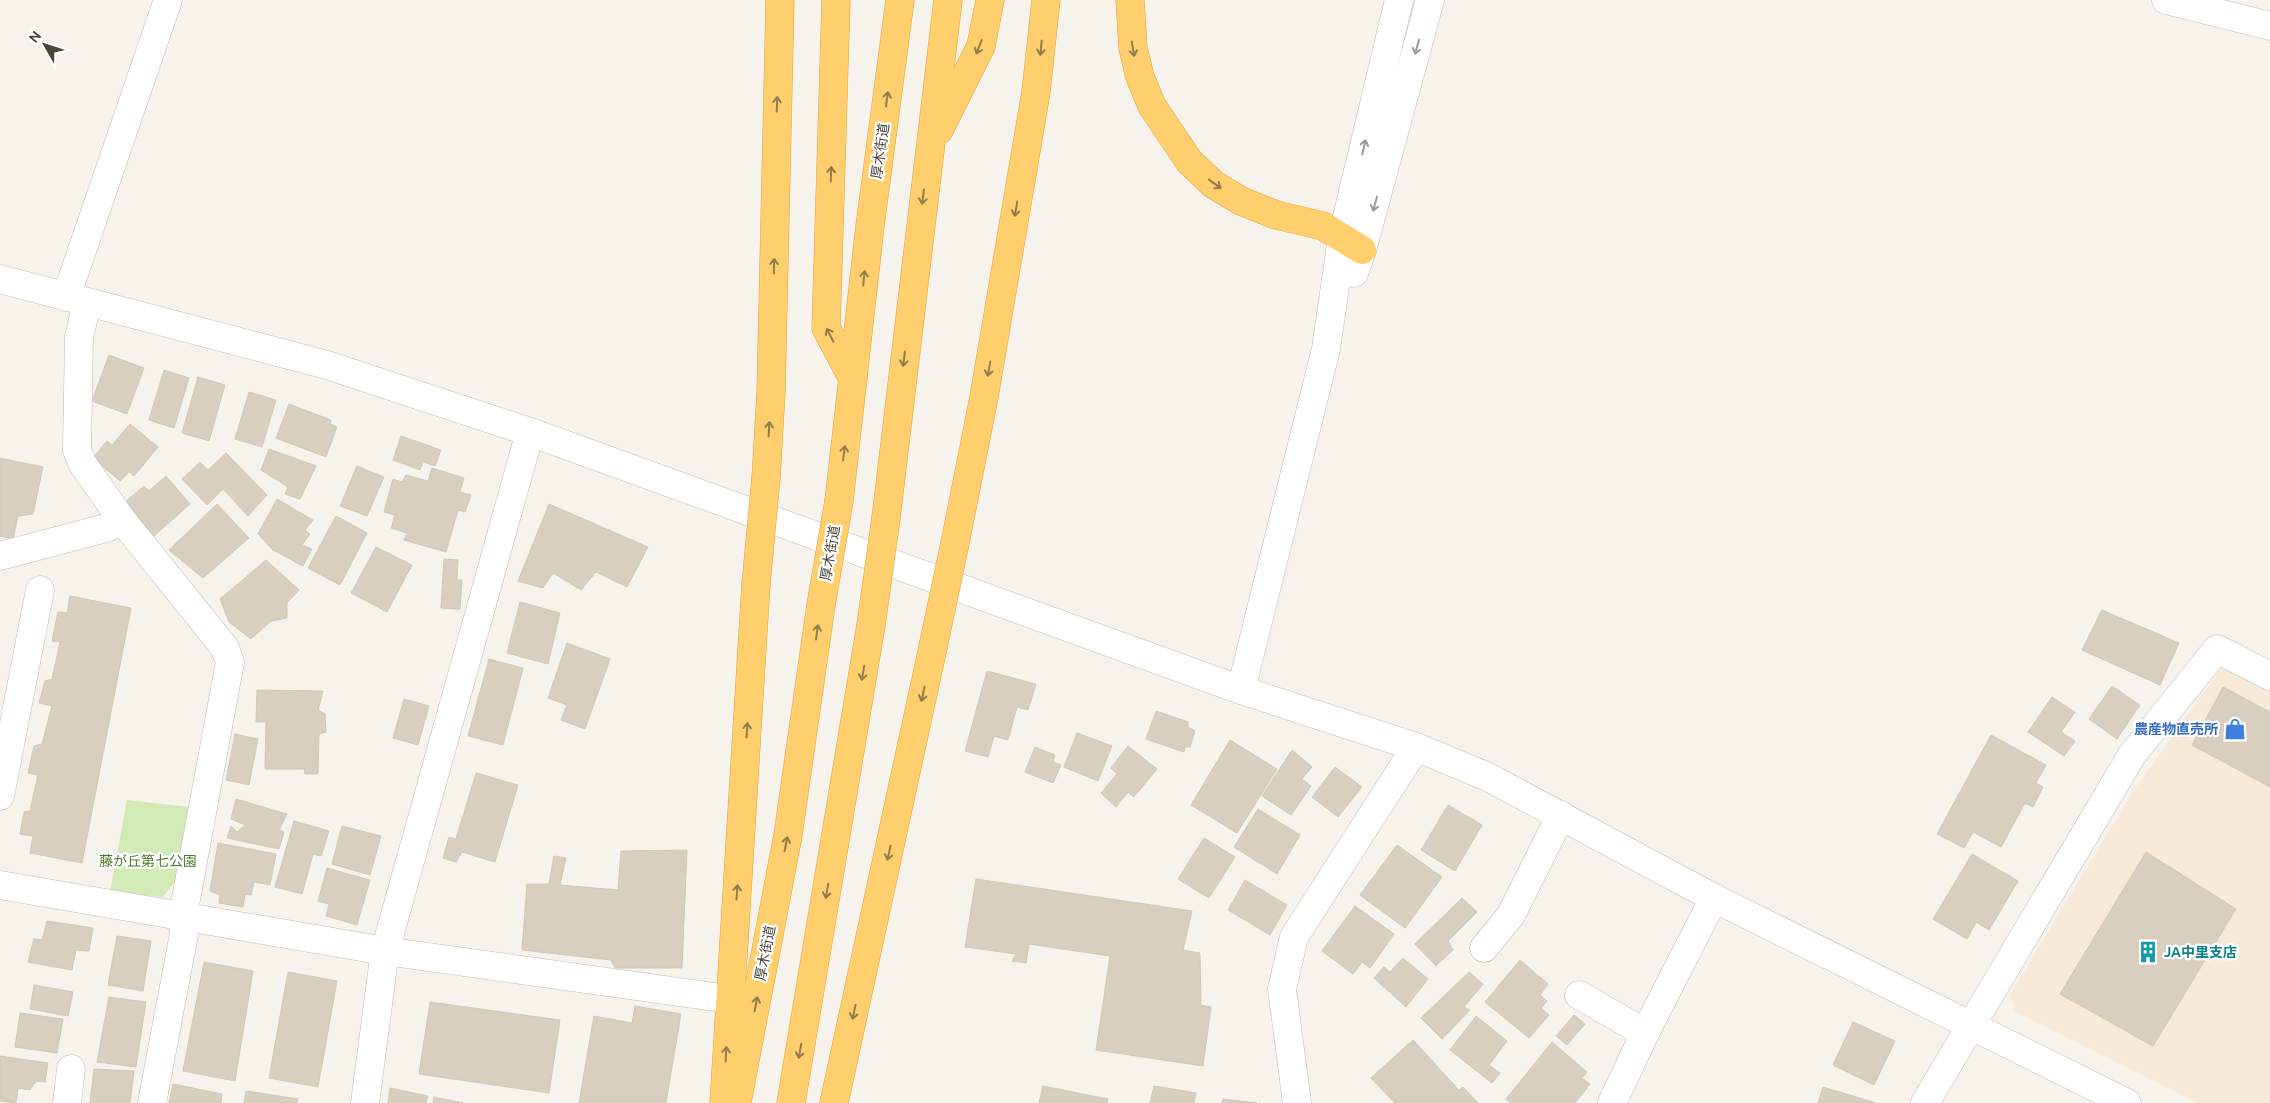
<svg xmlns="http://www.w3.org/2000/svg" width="2270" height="1103" viewBox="0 0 2270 1103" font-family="Ubuntu,'Noto Sans JP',sans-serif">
	<rect width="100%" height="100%" fill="#f6f3ec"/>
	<!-- commercial -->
	<polygon fill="#f7ead8" points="2223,666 2270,691 2270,1103 2199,1103 2015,1011 2010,995 2136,787"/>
	<!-- green -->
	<polygon fill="#d2eab5" points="127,800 188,807 180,875 163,897 110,892"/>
	<!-- building -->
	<g fill="#d8cfc1" stroke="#d3c7b4">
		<polygon points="109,355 144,368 127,414 92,401"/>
		<polygon points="164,370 189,378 174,428 149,420"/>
		<polygon points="198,377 225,385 209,441 182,433"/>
		<polygon points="249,392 276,400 262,447 235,439"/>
		<polygon points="289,404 331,420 330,424 337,427 326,457 276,438"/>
		<polygon points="130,424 158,447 134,476 129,472 120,481 93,458 107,441 112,445"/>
		<polygon points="401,436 441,450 435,466 423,462 420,470 393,460"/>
		<polygon points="269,449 316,466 300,499 285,494 288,487 261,470"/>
		<polygon points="226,453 267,495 248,516 223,489 207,505 182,479 200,462 208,470"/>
		<polygon points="0,458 43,467 33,514 18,516 13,539 0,536"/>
		<polygon points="357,466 384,477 367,516 340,506"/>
		<polygon points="432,468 464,478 460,492 471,495 465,512 458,510 446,552 404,540 407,533 391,528 395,515 384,512 393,479 402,482 406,475 428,481"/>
		<polygon points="166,476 190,504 154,536 124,503 144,486 149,491"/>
		<polygon points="277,499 313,520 305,530 310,534 302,545 312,549 303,566 273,550 258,534"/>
		<polygon points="217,504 249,538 203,578 169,550"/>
		<polygon points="549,504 648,547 627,587 596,572 581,590 553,573 543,588 518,581"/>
		<polygon points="336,516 367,533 340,585 308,568"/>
		<polygon points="376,547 412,565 387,612 351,593"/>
		<polygon points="444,559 458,560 457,580 462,580 460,609 441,608"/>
		<polygon points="266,560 299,590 287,603 287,618 271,621 251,639 229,622 220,599"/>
		<polygon points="70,596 131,608 82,863 30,853 33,836 20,834 24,812 30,811 38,775 28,773 34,746 42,744 52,706 39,703 45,681 52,679 60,642 52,641 58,612 67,613"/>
		<polygon points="520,602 560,613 548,664 507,653"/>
		<polygon points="2102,610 2179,643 2160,685 2082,650"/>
		<polygon points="567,643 610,659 585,729 561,720 567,705 548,698"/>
		<polygon points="489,659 523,668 503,745 468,736"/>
		<polygon points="987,671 1036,684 1028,710 1017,707 1008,740 994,736 988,757 965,751"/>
		<polygon points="2112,686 2140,705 2117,739 2089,719"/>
		<polygon points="2223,687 2270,712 2270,787 2192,745"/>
		<polygon points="257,690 323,691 318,710 325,714 326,732 319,734 318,774 305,774 304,769 265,769 266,722 256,722"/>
		<polygon points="2052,697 2075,712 2061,732 2075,741 2064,756 2028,732"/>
		<polygon points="404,699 429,706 418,745 393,738"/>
		<polygon points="1156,711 1188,722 1188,727 1195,731 1190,747 1185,747 1184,752 1146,739"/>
		<polygon points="1077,733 1112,746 1098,781 1064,767"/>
		<polygon points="235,734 258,739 249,785 226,780"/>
		<polygon points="1991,735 2046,765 2036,783 2043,787 2033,807 2025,803 2001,847 1973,832 1964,848 1937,834"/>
		<polygon points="1230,740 1277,769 1237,833 1191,805"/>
		<polygon points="1128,746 1157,769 1134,797 1128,792 1116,807 1101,793 1117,774 1111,768"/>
		<polygon points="1035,747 1055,755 1053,762 1061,765 1053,783 1025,772"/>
		<polygon points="1292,750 1312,767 1302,779 1311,786 1291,815 1262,796"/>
		<polygon points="1335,767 1362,787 1338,817 1312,797"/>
		<polygon points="476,773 518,785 495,862 462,852 456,862 443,858 449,837 456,839"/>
		<polygon points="236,799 287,814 279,830 284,832 279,849 227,838 231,826 237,832 245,825 231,819"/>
		<polygon points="1448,805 1482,825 1455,871 1421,850"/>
		<polygon points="1258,809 1300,835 1277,874 1234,847"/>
		<polygon points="294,821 329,831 321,856 313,854 302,894 275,887"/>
		<polygon points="342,826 381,836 370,875 332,864"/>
		<polygon points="1204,838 1235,857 1209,898 1178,879"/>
		<polygon points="218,843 276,854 270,885 254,882 251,895 245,894 243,907 219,903 220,895 210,891"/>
		<polygon points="1397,845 1442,877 1405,928 1360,895"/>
		<polygon points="687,850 682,968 615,968 611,960 522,950 527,884 549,884 554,856 566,858 560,885 618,890 621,851"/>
		<polygon points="2146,852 2236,909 2153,1046 2060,994"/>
		<polygon points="1972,854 2018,881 1989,930 1976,922 1967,939 1933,919"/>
		<polygon points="327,868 370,880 357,925 326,916 329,904 318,901"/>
		<polygon points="976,879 1192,911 1183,950 1200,953 1201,1005 1211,1007 1203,1066 1096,1050 1110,956 1029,944 1026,963 1012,961 1016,954 965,947"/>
		<polygon points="1245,880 1287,905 1270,935 1228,910"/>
		<polygon points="1462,898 1477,912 1448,941 1453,950 1436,966 1415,944"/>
		<polygon points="1355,906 1394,934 1370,968 1362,962 1353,974 1322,951"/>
		<polygon points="47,921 93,928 89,951 76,950 72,970 28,962 34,939 42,940"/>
		<polygon points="117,936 151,941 143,991 108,985"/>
		<polygon points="1403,958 1428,979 1406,1007 1374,978 1384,967 1390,972"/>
		<polygon points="1520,960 1548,984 1540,995 1547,1001 1541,1008 1549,1015 1529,1038 1485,1002"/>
		<polygon points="204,962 253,971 235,1081 183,1071"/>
		<polygon points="288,972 337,981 318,1087 269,1078"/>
		<polygon points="1469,972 1483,984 1464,1007 1470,1010 1442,1039 1421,1018"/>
		<polygon points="34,985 73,992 68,1016 30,1009"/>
		<polygon points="109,997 146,1002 136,1067 97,1062"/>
		<polygon points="430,1002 560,1020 549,1093 419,1074"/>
		<polygon points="635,1006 681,1014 666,1103 579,1103 594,1016 632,1023"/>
		<polygon points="20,1013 63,1019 57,1053 15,1047"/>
		<polygon points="1574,1015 1585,1024 1567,1045 1556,1036"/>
		<polygon points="1476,1016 1507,1041 1489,1065 1500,1073 1492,1083 1450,1050"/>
		<polygon points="1853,1022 1895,1041 1874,1085 1833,1065"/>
		<polygon points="1413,1040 1459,1090 1463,1087 1478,1103 1395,1103 1371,1078"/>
		<polygon points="1552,1042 1587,1072 1582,1078 1590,1084 1575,1103 1511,1103 1506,1099"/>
		<polygon points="0,1056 48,1063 45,1082 36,1081 30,1090 18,1088 16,1103 0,1101"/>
		<polygon points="94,1069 134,1071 130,1103 90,1103"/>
		<polygon points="173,1084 222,1094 221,1103 169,1103"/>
		<polygon points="1043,1086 1108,1099 1107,1103 1039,1103"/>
		<polygon points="1154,1086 1196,1093 1194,1103 1150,1103"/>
		<polygon points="1823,1087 1876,1103 1818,1103"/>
		<polygon points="390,1088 428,1096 426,1103 388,1103"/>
		<polygon points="246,1091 298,1099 297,1103 244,1103"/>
		<polygon points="434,1097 463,1103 433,1103"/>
		<polygon points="1223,1099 1257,1103 1222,1103"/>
	</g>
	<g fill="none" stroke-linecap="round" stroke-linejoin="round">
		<!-- minor casing -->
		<g stroke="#c2bbae" stroke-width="29">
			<g id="minor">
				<polyline points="2166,0 2270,26"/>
				<polyline points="1354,273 1362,250 1430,0"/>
				<polyline points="0,279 327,365 530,432 1241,690 1416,747 1488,777 1714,898 2127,1103"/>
				<polyline points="66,297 168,0"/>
				<polyline points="87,303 79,337 77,450 82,463 122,520 225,648 230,662 183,915 184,934 152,1103"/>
				<polyline points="0,556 106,528 122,520"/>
				<polyline points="1241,690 1326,349 1342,238 1399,0"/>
				<polyline points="0,796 40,590"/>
				<polyline points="0,885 385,951 729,999"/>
				<polyline points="1484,948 1511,915 1561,815"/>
				<polyline points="1579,995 1645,1033"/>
				<polyline points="67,1103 71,1069"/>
				<polyline points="365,1103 385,951 530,432"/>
				<polyline points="1297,1103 1282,989 1294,937 1416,747"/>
				<polyline points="1612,1103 1645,1033 1714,898"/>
				<polyline points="1925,1103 2132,755 2217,649 2270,676"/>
			</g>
		</g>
		<!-- highway casing -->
		<g stroke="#e0a43c" stroke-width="29">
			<g id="highway">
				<polyline points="836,0 826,328 853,379"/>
				<polyline points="1130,0 1133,48 1140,77 1152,106 1189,161 1213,184 1241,201 1276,215 1323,226 1362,250"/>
				<polyline points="939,130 981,46 990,0"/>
				<polyline points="766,478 771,393 780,0"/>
				<polyline points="839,501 870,226 900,0"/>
				<polyline points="886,518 948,0"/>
				<polyline points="955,543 984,397 1036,92 1046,0"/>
				<polyline points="738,1097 788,835 821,605"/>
				<polyline points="724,1103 756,584"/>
				<polyline points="791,1103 871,625"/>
				<polyline points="834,1103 933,647"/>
			</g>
		</g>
		<!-- minor -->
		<use href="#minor" stroke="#fff" stroke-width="28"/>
		<!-- highway -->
		<use href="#highway" stroke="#ffcf6e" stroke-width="28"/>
		<!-- highway-bridge casing -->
		<g stroke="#e0a43c" stroke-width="29" stroke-linecap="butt">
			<g id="highway-bridge">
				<polyline points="756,584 766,478"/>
				<polyline points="821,605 839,501"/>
				<polyline points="871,625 886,518"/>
				<polyline points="933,647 955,543"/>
			</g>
		</g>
		<!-- highway-bridge -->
		<use href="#highway-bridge" stroke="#ffcf6e" stroke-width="28"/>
	</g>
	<!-- one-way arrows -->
	<defs><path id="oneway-shaft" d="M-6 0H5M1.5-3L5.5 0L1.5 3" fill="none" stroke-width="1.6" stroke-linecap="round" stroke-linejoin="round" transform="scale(1.25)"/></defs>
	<g stroke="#937c4e">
		<use href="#oneway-shaft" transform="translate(979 47) rotate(111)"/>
		<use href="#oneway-shaft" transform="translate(1041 48) rotate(96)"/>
		<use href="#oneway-shaft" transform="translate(1133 49) rotate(80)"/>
		<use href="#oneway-shaft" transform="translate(887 99) rotate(-82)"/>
		<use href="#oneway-shaft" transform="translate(777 104) rotate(-88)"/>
		<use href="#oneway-shaft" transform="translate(831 174) rotate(-88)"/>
		<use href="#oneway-shaft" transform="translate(1215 184) rotate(36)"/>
		<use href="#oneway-shaft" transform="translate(923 197) rotate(97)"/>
		<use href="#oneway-shaft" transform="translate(1016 209) rotate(100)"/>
		<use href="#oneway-shaft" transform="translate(774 266) rotate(-89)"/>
		<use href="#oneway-shaft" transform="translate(864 278) rotate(-84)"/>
		<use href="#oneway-shaft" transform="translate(830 335) rotate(-117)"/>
		<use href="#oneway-shaft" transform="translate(904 359) rotate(97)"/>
		<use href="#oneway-shaft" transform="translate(989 369) rotate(100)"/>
		<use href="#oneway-shaft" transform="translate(769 429) rotate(-87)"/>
		<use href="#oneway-shaft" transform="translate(844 453) rotate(-83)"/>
		<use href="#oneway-shaft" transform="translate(817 632) rotate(-82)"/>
		<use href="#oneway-shaft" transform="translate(863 673) rotate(100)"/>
		<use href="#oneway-shaft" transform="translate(923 694) rotate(102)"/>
		<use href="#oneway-shaft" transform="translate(747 730) rotate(-87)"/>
		<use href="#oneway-shaft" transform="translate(786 844) rotate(-79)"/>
		<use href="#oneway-shaft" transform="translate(889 853) rotate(102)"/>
		<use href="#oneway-shaft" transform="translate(827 891) rotate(100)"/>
		<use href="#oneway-shaft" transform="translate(737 892) rotate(-86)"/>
		<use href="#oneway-shaft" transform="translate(756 1004) rotate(-79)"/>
		<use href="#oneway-shaft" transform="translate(854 1012) rotate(102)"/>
		<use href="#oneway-shaft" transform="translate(800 1051) rotate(100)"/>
		<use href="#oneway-shaft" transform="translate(726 1054) rotate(-87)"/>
	</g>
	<g stroke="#9c9892">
		<use href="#oneway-shaft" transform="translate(1417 47) rotate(105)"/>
		<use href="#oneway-shaft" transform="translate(1364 147) rotate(-77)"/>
		<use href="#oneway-shaft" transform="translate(1375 204) rotate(105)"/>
	</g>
	<!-- icons -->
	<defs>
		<g id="shop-bare" transform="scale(1.725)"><path d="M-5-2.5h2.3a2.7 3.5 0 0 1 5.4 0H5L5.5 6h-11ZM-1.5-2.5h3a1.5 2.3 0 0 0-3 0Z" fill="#3f7fe0" stroke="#fff" stroke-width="2.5" paint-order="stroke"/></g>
		<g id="building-bare" transform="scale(1.725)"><path d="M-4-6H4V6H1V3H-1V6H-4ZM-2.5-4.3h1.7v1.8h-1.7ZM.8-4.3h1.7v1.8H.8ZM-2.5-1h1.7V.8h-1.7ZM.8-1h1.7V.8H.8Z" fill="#0f9aa8" stroke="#fff" stroke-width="2.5" paint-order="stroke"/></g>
	</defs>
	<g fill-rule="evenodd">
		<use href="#shop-bare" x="2235" y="729"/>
		<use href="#building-bare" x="2148" y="952"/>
	</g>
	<g text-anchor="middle" stroke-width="4.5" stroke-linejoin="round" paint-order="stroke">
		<!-- street labels -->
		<g font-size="14" fill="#4b4439" stroke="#fff">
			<text transform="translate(880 151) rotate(-82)" y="5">厚木街道</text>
			<text transform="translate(830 553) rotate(-80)" y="5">厚木街道</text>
			<text transform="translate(765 953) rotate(-79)" y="5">厚木街道</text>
		</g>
		<!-- shop labels -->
		<g font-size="14" font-weight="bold" fill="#366cbe" stroke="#fff" text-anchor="end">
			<text x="2218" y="734">農産物直売所</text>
		</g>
		<!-- park labels -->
		<g font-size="14" fill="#4a7f2a" stroke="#fff">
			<text x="148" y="866">藤が丘第七公園</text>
		</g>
		<!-- culture labels -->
		<g font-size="14" font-weight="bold" fill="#0d838f" stroke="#fff" text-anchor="start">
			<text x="2164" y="957">JA中里支店</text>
		</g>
	</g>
	<!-- north arrow -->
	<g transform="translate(45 45) rotate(309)" stroke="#ffffff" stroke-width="4" paint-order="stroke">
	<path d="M0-4L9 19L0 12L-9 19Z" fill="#4b4439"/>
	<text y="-8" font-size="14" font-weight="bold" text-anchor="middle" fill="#4b4439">N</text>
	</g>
</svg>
